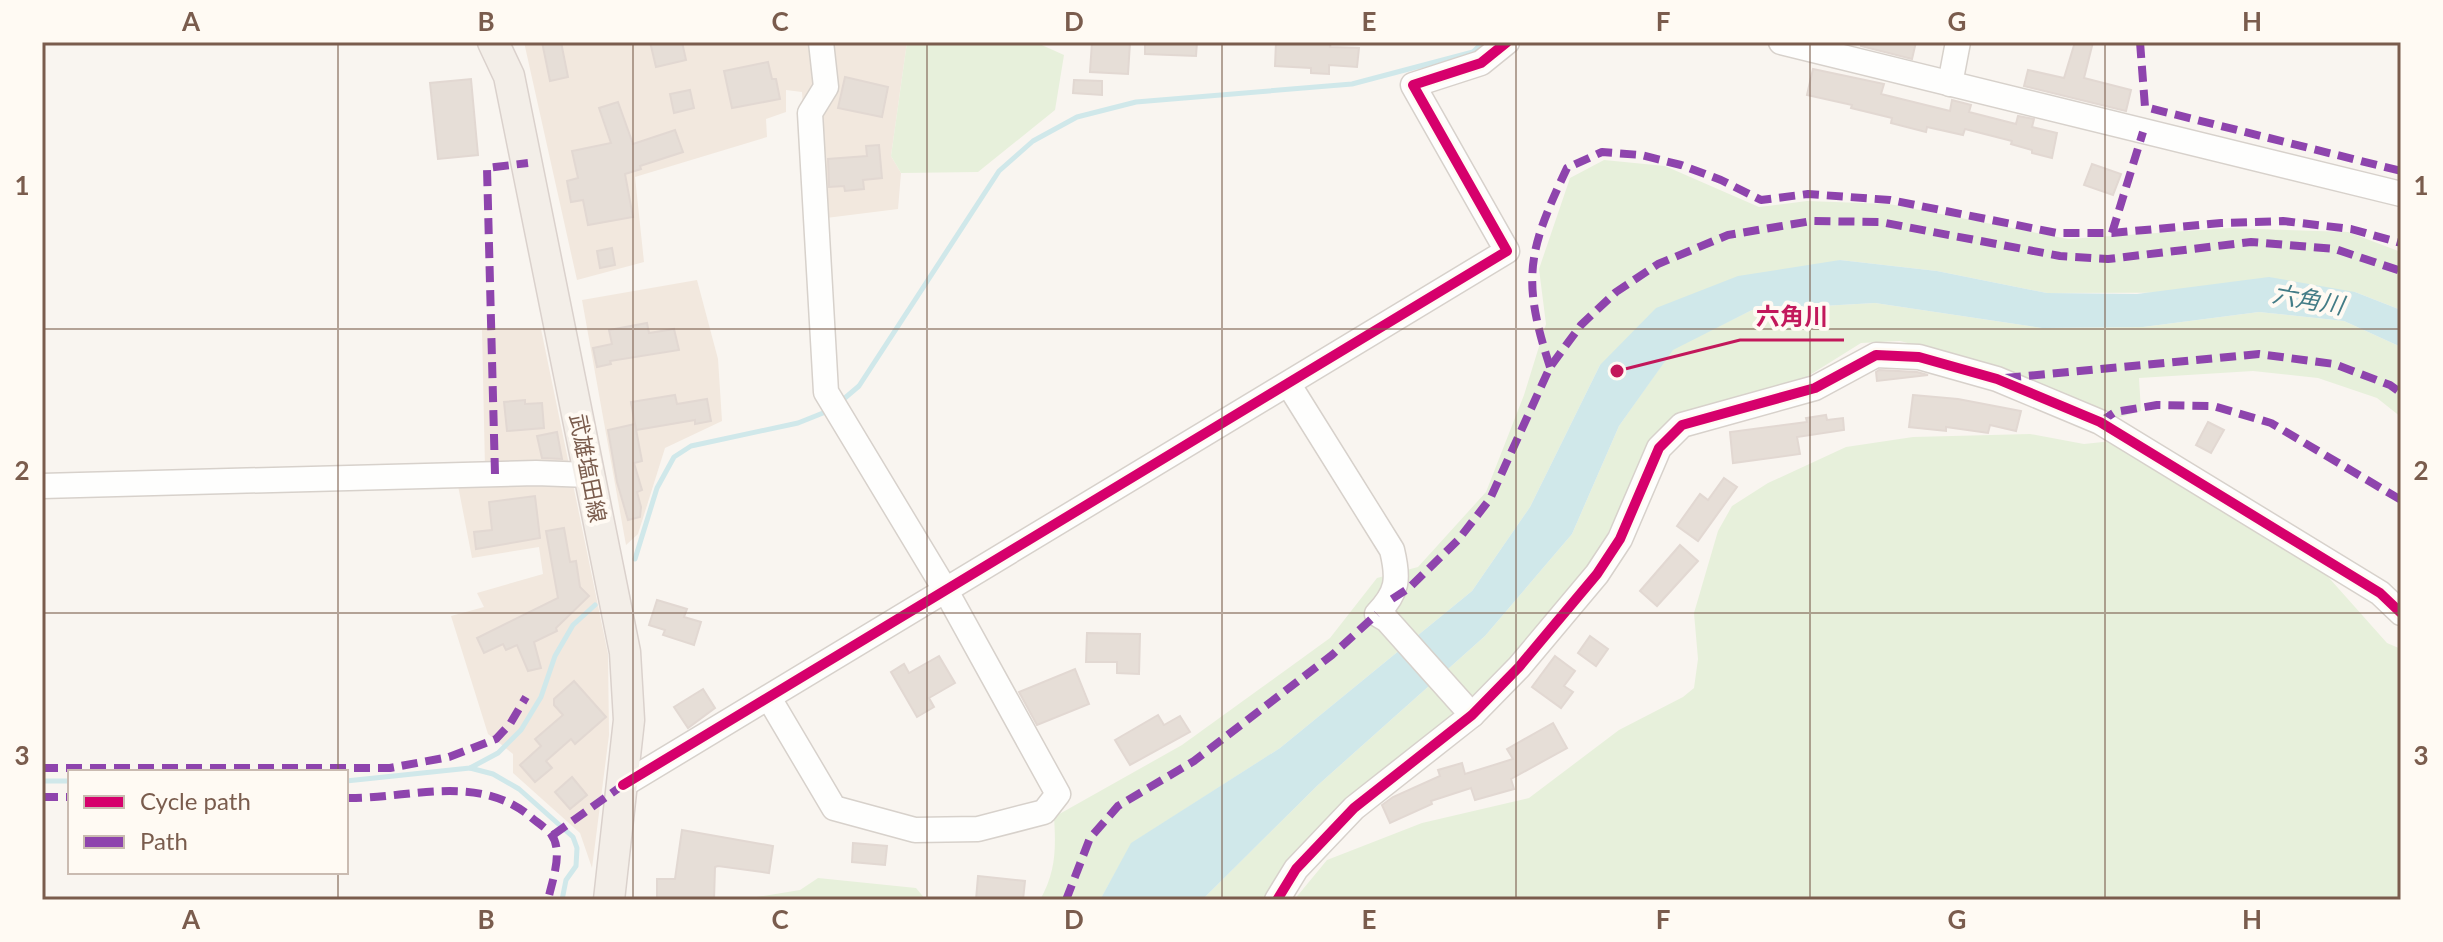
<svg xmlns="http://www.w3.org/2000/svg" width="2443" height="942" viewBox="0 0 2443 942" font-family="Lato,'Noto Sans JP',sans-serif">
	<rect width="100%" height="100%" fill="#f9f5f0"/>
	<!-- residential -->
	<g fill="#f2e8de">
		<polygon points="524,42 907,42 891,156 901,173 898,209 810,220 802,92 786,90 786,112 766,119 767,137 635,177 644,262 577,280"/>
		<polygon points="697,280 718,359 722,421 665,448 638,534 626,545 582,300"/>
		<polygon points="541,329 608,654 609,735 592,868 580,833 513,773 513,754 488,734 451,616 484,607 477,593 543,574 539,547 472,558 455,470 485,468 482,330"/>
	</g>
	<!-- green -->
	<g fill="#e7f0db">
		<polygon points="907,42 1035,42 1064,55 1055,110 978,172 901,173 891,156"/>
		<path d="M1604 160 1665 166 1759 207 1807 201 1889 204 2068 239 2230 228 2348 232 2401 252V310L2355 292 2047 293 1937 271 1840 260 1600 365 1530 507 1472 591 1280 748 1132 843 1100 900H1040C1056 872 1056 848 1054 817L1182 745 1330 638 1377 578 1418 567 1486 492 1524 395 1546 324 1539 269 1570 178Z"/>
		<polygon points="1875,303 2042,328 2143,327 2259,312 2344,321 2401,347 2401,417 2377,398 2318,378 2253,371 2139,378 2141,411 2117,418 1997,366 1900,341 1861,343 1805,378 1675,415 1654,436 1597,556 1507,664 1449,720 1340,805 1283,866 1268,900 1202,900 1318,785 1485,636 1572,534 1619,426 1673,349 1752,310"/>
		<polygon points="2030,434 2084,444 2112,441 2322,570 2387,643 2401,649 2401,900 1294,900 1327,860 1422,823 1529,798 1619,730 1683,697 1694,688 1698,659 1694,613 1718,531 1732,506 1768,483 1846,447 1913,437"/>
		<polygon points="818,878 916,888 926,900 738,900 800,890"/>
	</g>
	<!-- water -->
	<polygon fill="#d0e8ea" points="1840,260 1937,271 2047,293 2137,294 2269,277 2355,292 2401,310 2401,347 2344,321 2259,312 2143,327 2042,328 1875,303 1752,310 1673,350 1619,426 1572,534 1485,636 1318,785 1202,900 1100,900 1131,843 1280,748 1472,591 1530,507 1600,365 1656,308 1738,276"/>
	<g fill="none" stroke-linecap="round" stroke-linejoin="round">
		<!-- stream -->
		<g stroke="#d0e8ea" stroke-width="5">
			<polyline points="839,403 859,386 999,171 1033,141 1077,117 1136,102 1352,84 1473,52 1483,42"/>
			<polyline points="635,559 657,488 674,457 691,446 798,423 828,411"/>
			<polyline points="470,768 493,774 519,789 573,837 577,848 576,866 566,880 562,900"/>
			<polyline points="42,781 70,781"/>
			<polyline points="346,781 470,768 498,753 521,730 541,697 555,656 573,625 595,605"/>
		</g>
	</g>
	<!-- building -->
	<g fill="#e6ded7" stroke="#e2d8d2" stroke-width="2">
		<polygon points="542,42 561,42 568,77 550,81"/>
		<polygon points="650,42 682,42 686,60 656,67"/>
		<polygon points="1092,42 1130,43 1128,74 1090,72"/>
		<polygon points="1145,42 1197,42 1196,56 1145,54"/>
		<polygon points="1276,42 1331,42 1330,47 1359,48 1357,67 1329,65 1329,74 1311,73 1311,68 1275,66"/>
		<polygon points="1861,42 1916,42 1912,59 1861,46"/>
		<polygon points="2075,42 2093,42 2084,78 2131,90 2126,111 2024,86 2028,70 2064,78"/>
		<polygon points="768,62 772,79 776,79 780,99 732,108 724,71"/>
		<polygon points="1813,69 1884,84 1881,94 1950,111 1952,100 1971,105 1969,112 2016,124 2018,116 2034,119 2032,127 2057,133 2052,158 2032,153 2032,150 2011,144 2012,141 1965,129 1963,135 1927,127 1926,132 1891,123 1892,118 1851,108 1852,105 1807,95"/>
		<polygon points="845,77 888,87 882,117 838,108"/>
		<polygon points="471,79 478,155 438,159 430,83"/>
		<polygon points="1074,80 1102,81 1102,95 1073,93"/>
		<polygon points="690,90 694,108 674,113 670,94"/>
		<polygon points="618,102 633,144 675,130 683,152 640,166 641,169 625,174 633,217 588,225 583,200 571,202 567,181 578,178 572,151 611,143 599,108"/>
		<polygon points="879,145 882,178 863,180 864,189 845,191 844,186 829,187 828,159 867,156 866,146"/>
		<polygon points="2092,164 2121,174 2113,195 2084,185"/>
		<polygon points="612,248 615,265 600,268 597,251"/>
		<polygon points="647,323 649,333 674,329 679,350 610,361 611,364 597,367 593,348 612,344 609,330"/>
		<polygon points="1879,370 1917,372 1928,375 1877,381 1876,372"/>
		<polygon points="675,395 677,404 707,399 711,421 695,424 695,420 636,430 631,402"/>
		<polygon points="1913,395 1958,399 2021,411 2016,431 1990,425 1988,433 1946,427 1946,431 1909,427"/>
		<polygon points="525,400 525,404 542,403 544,428 507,431 504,402"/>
		<polygon points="1826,415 1827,420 1843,418 1844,430 1797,437 1800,454 1733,463 1730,432 1807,422 1806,418"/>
		<polygon points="2208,422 2224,430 2211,453 2196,445"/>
		<polygon points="635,424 642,461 634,463 642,490 637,492 641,507 640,517 628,520 617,482 608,430"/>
		<polygon points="557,432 562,459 542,458 537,436"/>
		<polygon points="1724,478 1737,487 1698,541 1677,526 1700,494 1708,500"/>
		<polygon points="535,496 540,538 476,549 474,532 492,530 489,502"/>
		<polygon points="564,528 570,562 576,561 580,587 589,596 556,628 557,631 534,642 541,668 528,671 517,645 506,650 503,644 484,653 477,638 558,598 546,531"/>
		<polygon points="1680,545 1698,561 1657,606 1640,591"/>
		<polygon points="657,600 687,609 684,617 701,622 694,645 663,635 665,630 649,625"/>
		<polygon points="1087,633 1140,634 1139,674 1117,673 1117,662 1086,662"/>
		<polygon points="1590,636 1608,649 1596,666 1578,653"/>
		<polygon points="939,656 955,683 929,698 934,707 917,717 891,672 904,664 909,673"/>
		<polygon points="1555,656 1575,671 1564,686 1573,692 1561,708 1532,687"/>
		<polygon points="1075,669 1089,704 1037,725 1019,692"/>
		<polygon points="574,681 606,717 575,744 571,739 546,761 552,768 535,782 520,765 541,746 535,739 563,715 554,705 554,699"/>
		<polygon points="703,689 715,708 688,728 674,707"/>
		<polygon points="1158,715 1164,725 1180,716 1190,732 1130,765 1115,740"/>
		<polygon points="1553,723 1567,748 1511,779 1514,789 1475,800 1471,788 1431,801 1432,804 1390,823 1382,805 1393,797 1440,776 1438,770 1462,763 1465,774 1513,759 1507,749"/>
		<polygon points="572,777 587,795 570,809 555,792"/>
		<polygon points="682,830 773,846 769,873 718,866 715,867 714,900 657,900 657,879 675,879"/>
		<polygon points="853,843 887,846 885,865 852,862"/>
		<polygon points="978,876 1025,881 1023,900 976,900"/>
	</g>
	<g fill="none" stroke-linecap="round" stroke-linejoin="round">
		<!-- minor casing -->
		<g stroke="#d7d1cb" stroke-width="27">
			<g id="minor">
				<polyline points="1781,42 2401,194"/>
				<polyline points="1950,84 1958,42"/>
				<path d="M1289 385 1392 550C1399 579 1398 592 1377 614L1387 620 1472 715"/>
				<polyline points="42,486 536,473 589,475"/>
				<polyline points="769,698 834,808 915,830 978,829 1044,812 1058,794 946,591 826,392 810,113 826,87 821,42"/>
				<polyline points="623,785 1507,251 1413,85 1481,63 1507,42"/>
				<polyline points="1277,900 1296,869 1354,808 1472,715 1519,667 1597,574 1620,539 1659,448 1682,425 1815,388 1876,355 1919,357 1997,379 2100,422 2380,593 2401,613"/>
			</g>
		</g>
		<!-- major casing -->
		<g stroke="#dad1cc" stroke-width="33">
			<polyline id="major" points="493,42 509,76 625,652 629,720 609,900"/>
		</g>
		<!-- minor -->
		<use href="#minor" stroke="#fefefd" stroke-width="24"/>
		<!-- major -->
		<use href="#major" stroke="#f3eee8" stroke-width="30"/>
		<!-- quiet -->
		<g stroke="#8e44ad" stroke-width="8" stroke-dasharray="16 8" stroke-linecap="butt">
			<polyline points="2140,42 2145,107 2401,171"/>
			<polyline points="2112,233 2143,132"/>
			<path d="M1550 367C1521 278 1528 251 1567 168L1602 152 1641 155 1681 165 1721 180 1761 200 1808 194 1890 200 2057 233H2112L2221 223 2283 221 2351 229 2401 243"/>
			<polyline points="2005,378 2259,354 2334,364 2390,385 2401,393"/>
			<polyline points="2100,422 2115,412 2157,405 2213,406 2271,423 2401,500"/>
			<polyline points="495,474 487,168 528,163"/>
			<polyline points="1392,599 1409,588 1458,540 1490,499 1550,367 1581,325 1616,292 1658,264 1728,235 1812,221 1880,222 2060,256 2108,259 2251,242 2335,249 2401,271"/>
			<polyline points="42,768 390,768 449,757 496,739 510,724 526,697"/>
			<polyline points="42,797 70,797"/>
			<path d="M346 798C409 799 479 772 532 818 538 823 546 828 551 834 564 851 552 881 548 900"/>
			<polyline points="553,835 623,785"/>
			<polyline points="1066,900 1090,838 1118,806 1194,761 1332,655 1377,614"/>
		</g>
		<!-- cycleway casing -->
		<g stroke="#fffaf3" stroke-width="15">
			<g id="cycleway">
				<polyline points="623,785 1507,251 1413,85 1481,63 1507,42"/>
				<polyline points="1277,900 1296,869 1354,808 1472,715 1519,667 1597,574 1620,539 1659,448 1682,425 1815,388 1876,355 1919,357 1997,379 2100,422 2380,593 2401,613"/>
			</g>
		</g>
		<!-- cycleway -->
		<use href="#cycleway" stroke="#d6006c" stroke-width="10"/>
	</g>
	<!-- grid -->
	<path fill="none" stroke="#7a5c4d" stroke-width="2" stroke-opacity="0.55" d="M338 42V772M633 42V900M927 42V900M1222 42V900M1516 42V900M1810 42V900M2105 42V900M42 329H2401M42 613H2401M338 872V900"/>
	<g text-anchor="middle" stroke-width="8" stroke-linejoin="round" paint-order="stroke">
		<!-- street labels -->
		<g font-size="22" fill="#7a5c4d" stroke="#fffaf3">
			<text transform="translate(588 468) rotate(79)" y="8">武雄塩田線</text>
		</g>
		<!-- water labels -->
		<g font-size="24" font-style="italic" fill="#437c86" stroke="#fffaf3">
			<text transform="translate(2308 300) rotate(10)" y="8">六角川</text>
		</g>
	</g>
	<!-- callouts -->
	<path fill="none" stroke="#c2185b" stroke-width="3" d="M1617 371L1740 340H1844"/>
	<circle fill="#c2185b" stroke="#fffaf3" stroke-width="3" cx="1617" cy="371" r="8"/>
	<g font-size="24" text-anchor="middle" font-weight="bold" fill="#c2185b" stroke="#fffaf3" stroke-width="8" stroke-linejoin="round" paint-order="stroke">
		<text x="1792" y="325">六角川</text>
	</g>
	<!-- border -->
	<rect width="2443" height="942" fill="none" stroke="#fffaf3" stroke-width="88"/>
	<!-- legend -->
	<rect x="68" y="770" width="280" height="104" fill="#fffaf3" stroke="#cabbb1" stroke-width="2"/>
	<rect x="84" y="796" width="40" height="12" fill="#d6006c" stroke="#cabbb1" stroke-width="2"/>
	<text x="140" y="810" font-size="24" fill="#7a5c4d">Cycle path</text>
	<rect x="84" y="836" width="40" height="12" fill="#8e44ad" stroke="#cabbb1" stroke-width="2"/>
	<text x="140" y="850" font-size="24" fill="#7a5c4d">Path</text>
	<rect x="44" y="44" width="2355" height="854" fill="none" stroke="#7a5c4d" stroke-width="3"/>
	<g font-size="26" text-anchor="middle" font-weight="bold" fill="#7a5c4d">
		<text x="191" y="31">A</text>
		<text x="486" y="31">B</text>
		<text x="780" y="31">C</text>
		<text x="1074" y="31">D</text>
		<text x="1369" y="31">E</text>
		<text x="1663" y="31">F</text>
		<text x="1957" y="31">G</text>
		<text x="2252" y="31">H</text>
		<text x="22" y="195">1</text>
		<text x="2421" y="195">1</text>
		<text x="22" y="480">2</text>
		<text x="2421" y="480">2</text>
		<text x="22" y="765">3</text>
		<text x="2421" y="765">3</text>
		<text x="191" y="929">A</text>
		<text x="486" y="929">B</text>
		<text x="780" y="929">C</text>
		<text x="1074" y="929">D</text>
		<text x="1369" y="929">E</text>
		<text x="1663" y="929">F</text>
		<text x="1957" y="929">G</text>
		<text x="2252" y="929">H</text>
	</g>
</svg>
